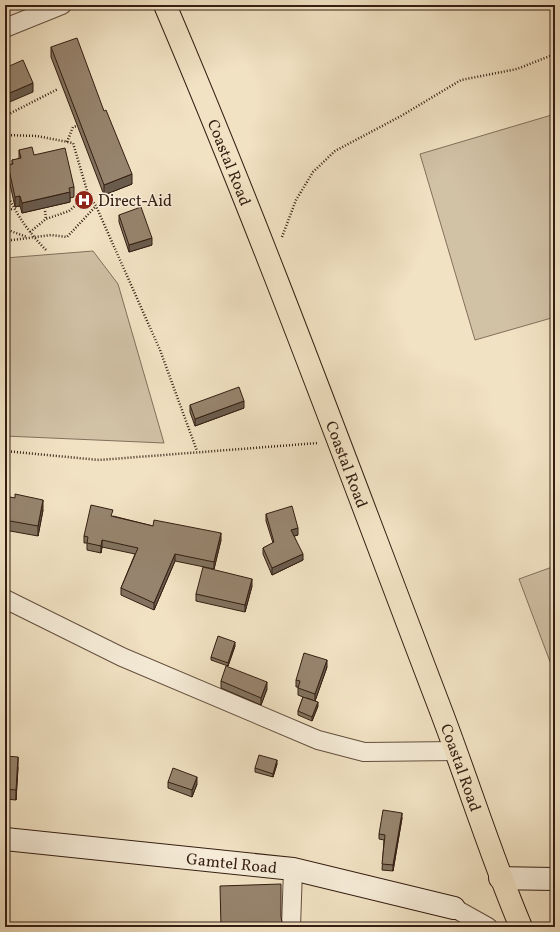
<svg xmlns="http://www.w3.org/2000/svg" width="560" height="932" viewBox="0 0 560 932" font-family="Vollkorn,serif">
	<rect width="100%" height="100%" fill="#f1e2c3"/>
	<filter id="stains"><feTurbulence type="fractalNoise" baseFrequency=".005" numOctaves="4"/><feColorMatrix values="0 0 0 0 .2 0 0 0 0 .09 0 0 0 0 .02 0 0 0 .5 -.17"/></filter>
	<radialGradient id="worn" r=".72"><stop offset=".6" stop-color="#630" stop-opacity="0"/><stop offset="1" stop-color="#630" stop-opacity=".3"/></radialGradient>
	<!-- green -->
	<g fill="#d1c1a5" stroke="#83705c">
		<polygon points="555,114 555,317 475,340 420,154"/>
		<polygon points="93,251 118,284 164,443 5,436 5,258"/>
		<polygon points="555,566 555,675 519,579"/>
	</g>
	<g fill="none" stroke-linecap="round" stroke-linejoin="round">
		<!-- street casing -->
		<g stroke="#644f3e" stroke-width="20">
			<g id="street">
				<polyline points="5,28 62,5"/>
				<polyline points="5,599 122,657 318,740 364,752 457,751"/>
				<polyline points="454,908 488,927"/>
				<polyline points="291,927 293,869"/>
			</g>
		</g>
		<!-- secondary casing -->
		<g stroke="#351e12" stroke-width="24">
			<g id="secondary">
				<path id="s1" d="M5 839 293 869 454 908"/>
				<polyline points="500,878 555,879"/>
			</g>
		</g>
		<!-- primary casing -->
		<g stroke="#351e12" stroke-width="24">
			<g id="primary">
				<path id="s2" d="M165 5C263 235 349 470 438 703 467 778 490 854 521 927"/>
			</g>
		</g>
		<!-- path -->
		<g stroke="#351e12" stroke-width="2.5" stroke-dasharray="1 2" stroke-linecap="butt">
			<polyline points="5,116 58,89"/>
			<polyline points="5,130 6,135"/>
			<polyline points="5,135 37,136 73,143 88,194 96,206 160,350 197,451"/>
			<polyline points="67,142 73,127 80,125"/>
			<path d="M5 190C16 214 29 233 47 251"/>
			<polyline points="5,210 13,209"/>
			<polyline points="45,211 46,219"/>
			<polyline points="5,229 27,237"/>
			<polyline points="30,232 46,219 69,211 88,194"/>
			<polyline points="282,237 296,200 313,172 335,151 401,116 461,80 517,69 555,54"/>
			<polyline points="5,241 51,235 67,237 96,206"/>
			<polyline points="5,451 99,460 318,443"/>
		</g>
		<!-- street -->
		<use href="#street" stroke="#f6ecd8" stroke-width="18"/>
		<!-- secondary -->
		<use href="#secondary" stroke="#f6ecd8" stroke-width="22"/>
		<!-- primary -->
		<use href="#primary" stroke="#f1e2c3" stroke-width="22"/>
	</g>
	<!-- wall -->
	<g fill="#82725f" stroke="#351e12">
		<polygon points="51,47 104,111 132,184 104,195 51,57"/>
		<polygon points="19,150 34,155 74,187 74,197 70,198 70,202 22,213 20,206 15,207 8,175 8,165 12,164 12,160 19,159"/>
		<polygon points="119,215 152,245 129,252 119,222"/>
		<polygon points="190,405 244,408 195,426 190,412"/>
		<polygon points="5,496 43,510 38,536 10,531 9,533 5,532"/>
		<polygon points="266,514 298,535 294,536 303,560 272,575 263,554 263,548 273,543 266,521"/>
		<polygon points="113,516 153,526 221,540 214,569 175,561 154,610 121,595 121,588 135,554 102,547 101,553 87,550 87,543 84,543 84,536"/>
		<polygon points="252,586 245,612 196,601 196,594"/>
		<polygon points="235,646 228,666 211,660 211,657"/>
		<polygon points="327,667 315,701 307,698 318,706 312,721 298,715 298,711 303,697 298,695 298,687 296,687 296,680"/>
		<polygon points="221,681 267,689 261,705 221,688"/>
		<polygon points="5,756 18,767 16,800 5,799"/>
		<polygon points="277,764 273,777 255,772 255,768"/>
		<polygon points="168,782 197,784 192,797 168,788"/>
		<polygon points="402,818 393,871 382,870 384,840 379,839 379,834"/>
		<polygon points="5,872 8,879 6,902 5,902"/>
	</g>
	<!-- shaded-wall -->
	<g fill="#6a5c4d" stroke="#351e12">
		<polygon points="33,83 33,92 5,104 5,95"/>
		<polygon points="132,174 132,184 104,195 104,185"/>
		<polygon points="70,192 70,202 22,213 22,203"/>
		<polygon points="20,196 20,206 15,207 15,197"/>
		<polygon points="152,238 152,245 129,252 129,245"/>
		<polygon points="244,401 244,408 195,426 195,419"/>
		<polygon points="43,500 43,510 38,536 38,526"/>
		<polygon points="298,528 298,535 291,537 291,530"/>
		<polygon points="221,533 221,540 214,569 214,562"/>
		<polygon points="102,540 102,547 101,553 101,546"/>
		<polygon points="175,554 175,561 154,610 154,603"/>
		<polygon points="303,554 303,560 272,575 272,568"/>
		<polygon points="252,579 252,586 245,612 245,605"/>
		<polygon points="235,642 235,646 228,666 228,663"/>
		<polygon points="327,660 327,667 315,701 315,694"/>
		<polygon points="267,682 267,689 261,705 261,698"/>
		<polygon points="318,702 318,706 312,721 312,717"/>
		<polygon points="18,757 18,767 16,800 16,790"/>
		<polygon points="277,760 277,764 273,777 273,774"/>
		<polygon points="197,777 197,784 192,797 192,790"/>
		<polygon points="402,813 402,818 393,871 393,865"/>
	</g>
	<!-- building -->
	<g fill="#97846e" stroke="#351e12">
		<polygon points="77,38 104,111 106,110 132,174 104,185 51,47"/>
		<polygon points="23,60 33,83 5,95 5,68"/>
		<polygon points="32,147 34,155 65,148 74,187 69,188 70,192 22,203 20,196 15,197 8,165 13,164 12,160 21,158 19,150"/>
		<polygon points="141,207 152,238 129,245 119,215"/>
		<polygon points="239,387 244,401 195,419 190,405"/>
		<polygon points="15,494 43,500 38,526 10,521 9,523 5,522 5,496 15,498"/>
		<polygon points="91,505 113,510 111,516 153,526 154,520 221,533 214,562 175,554 154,603 121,588 138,548 102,540 101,546 87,543 88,537 84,536"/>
		<polygon points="292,506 298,528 291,530 303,554 272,568 263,548 274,542 266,514"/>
		<polygon points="203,567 252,579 245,605 196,594"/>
		<polygon points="218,636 235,642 228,663 211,657"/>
		<polygon points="304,653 327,660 315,694 298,688 300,681 296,680"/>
		<polygon points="226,666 267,682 261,698 221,681"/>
		<polygon points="303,697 318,702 312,717 298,711"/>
		<polygon points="259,755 277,760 273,774 255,768"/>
		<polygon points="5,756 18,757 16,790 5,789"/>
		<polygon points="173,768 197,777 192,790 168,782"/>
		<polygon points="383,810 402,813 393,865 382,864 385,835 379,834"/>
		<polygon points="5,872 8,872 6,896 5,895"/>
		<polygon points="281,884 281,917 283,927 221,927 220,886"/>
		<polygon points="353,923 358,927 350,927"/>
	</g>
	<!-- icons -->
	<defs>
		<g id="hospital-disc" transform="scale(1)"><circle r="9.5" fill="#8f2418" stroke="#f6ecd8"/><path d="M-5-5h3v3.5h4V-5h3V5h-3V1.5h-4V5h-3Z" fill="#fff"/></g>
	</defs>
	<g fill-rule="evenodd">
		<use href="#hospital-disc" x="84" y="200"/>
	</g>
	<g text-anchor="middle" stroke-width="3" stroke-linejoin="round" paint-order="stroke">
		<!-- street labels -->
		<g font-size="16" fill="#351e12" stroke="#f6ecd8">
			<text dy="6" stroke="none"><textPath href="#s2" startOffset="170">Coastal Road</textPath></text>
			<text dy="6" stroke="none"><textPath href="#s2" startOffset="494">Coastal Road</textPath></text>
			<text dy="6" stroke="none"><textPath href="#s2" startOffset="818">Coastal Road</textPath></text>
			<text dy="6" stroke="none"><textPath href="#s1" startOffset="228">Gamtel Road</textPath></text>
		</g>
		<!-- poi labels -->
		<g font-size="16" fill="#351e12" stroke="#f6ecd8" text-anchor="start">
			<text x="98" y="206">Direct-Aid</text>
		</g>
	</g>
	<!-- margin -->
	<rect width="560" height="932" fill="none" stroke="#f1e2c3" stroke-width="20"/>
	<rect x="6" y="6" width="548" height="920" fill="none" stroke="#351e12" stroke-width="2"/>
	<rect x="10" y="10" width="540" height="912" fill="none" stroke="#351e12"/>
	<rect width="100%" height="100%" filter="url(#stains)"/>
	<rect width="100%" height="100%" fill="url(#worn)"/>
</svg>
